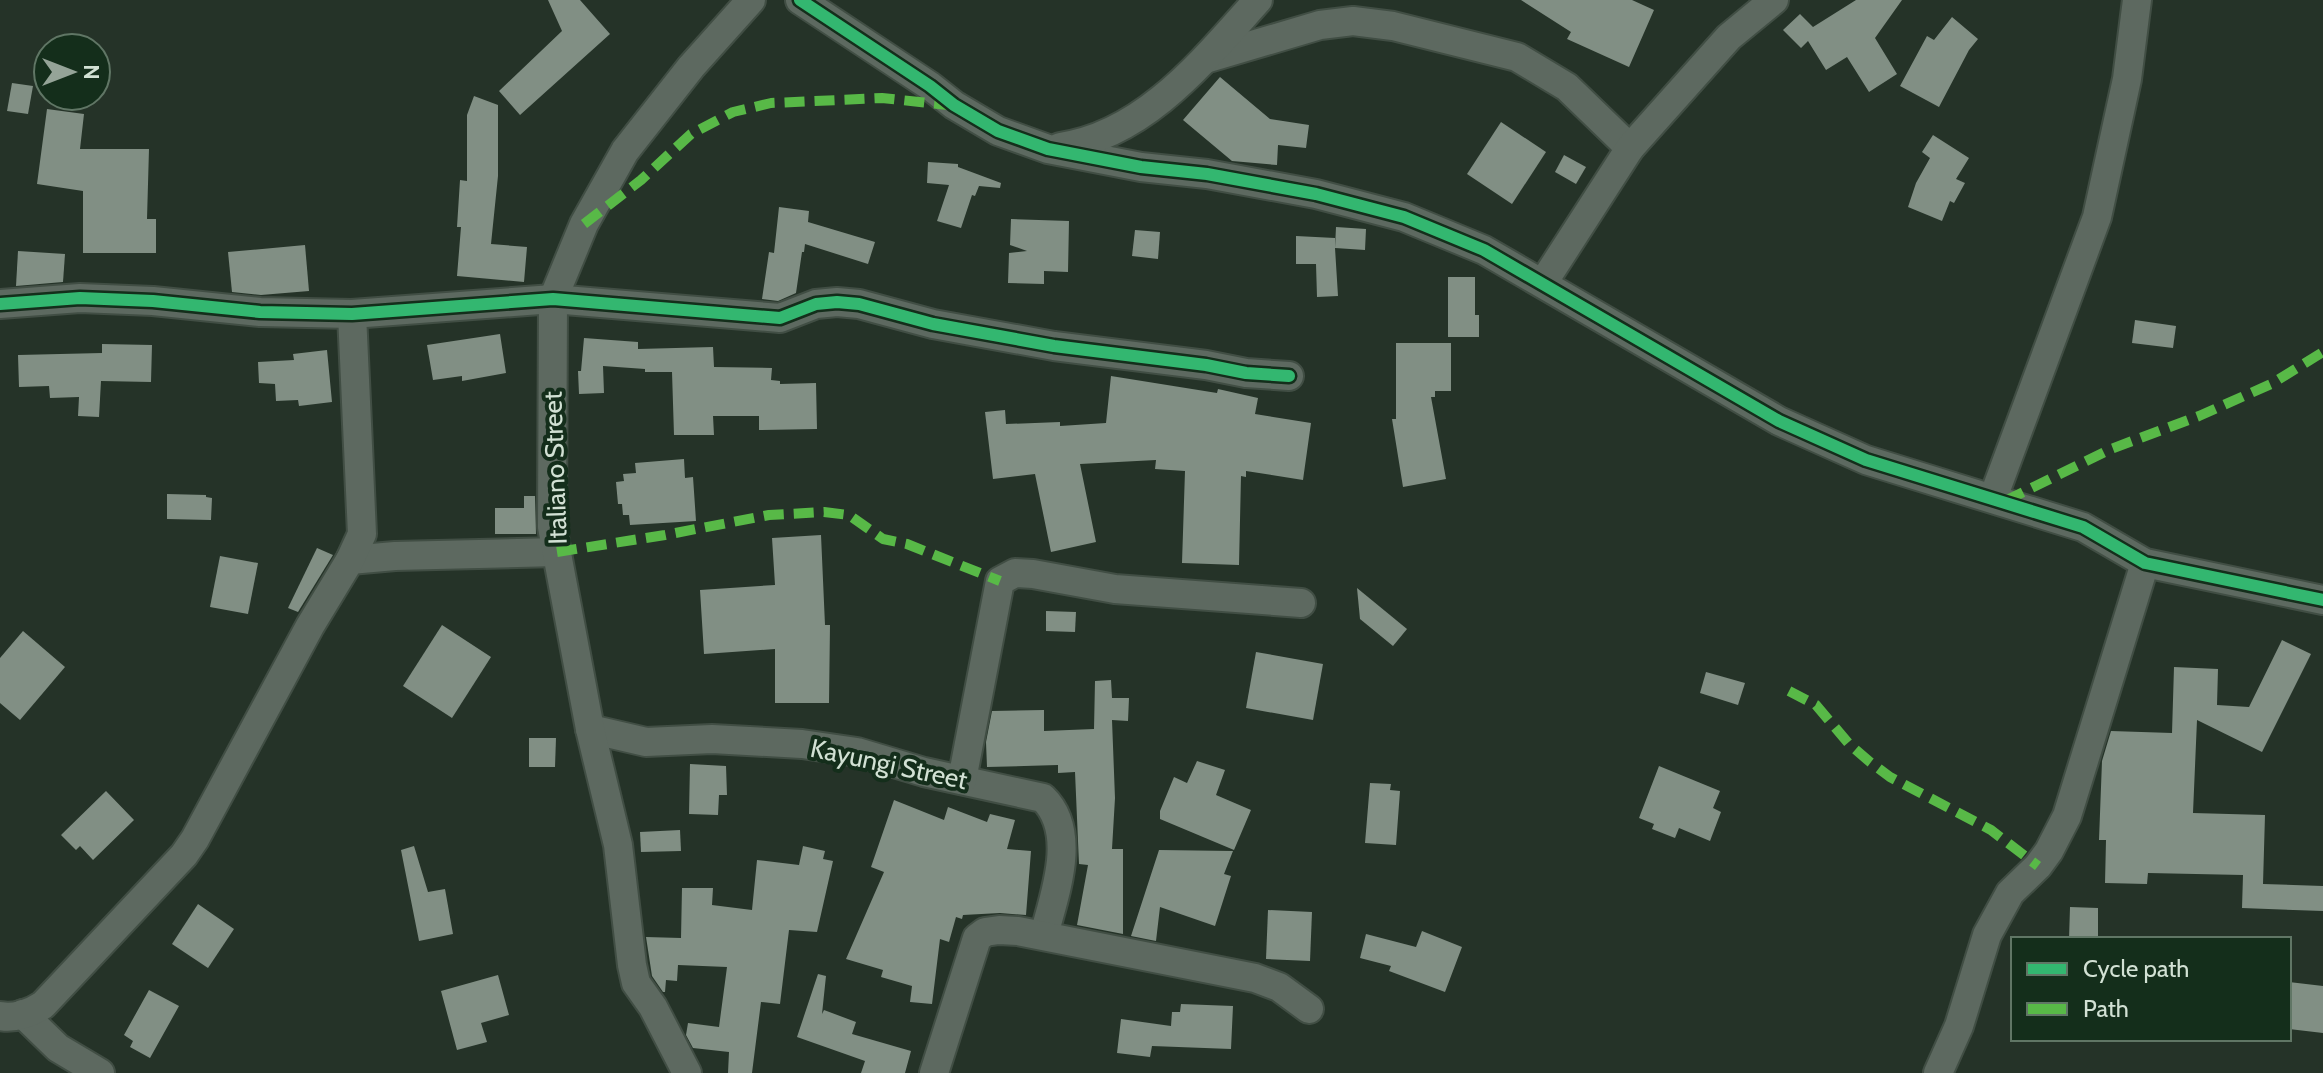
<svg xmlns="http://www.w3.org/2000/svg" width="2323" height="1073" viewBox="0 0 2323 1073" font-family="Cabin,sans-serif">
	<rect width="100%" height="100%" fill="#253328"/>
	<!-- building -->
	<g fill="#818f84">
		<polygon points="548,0 580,0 610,34 520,115 499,91 562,31"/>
		<polygon points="1521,0 1632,0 1654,10 1629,67 1567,39 1571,32"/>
		<polygon points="1856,0 1902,0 1875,38 1897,74 1869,92 1847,57 1826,70 1808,41 1801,48 1783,30 1800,14 1813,27"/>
		<polygon points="1952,17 1978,39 1969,50 1939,107 1900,86 1927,36 1934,40"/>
		<polygon points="1220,77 1270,119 1309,125 1306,148 1278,145 1277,165 1232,161 1183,120"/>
		<polygon points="12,83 33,86 28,114 7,111"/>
		<polygon points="474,96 498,105 498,176 491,244 527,247 524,282 457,276 461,227 457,227 460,180 467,181 467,115"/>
		<polygon points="47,109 84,114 80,149 149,149 147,219 156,219 156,253 83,253 83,191 37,184"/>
		<polygon points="1501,122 1546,152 1512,204 1467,174"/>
		<polygon points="1933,135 1969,158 1956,179 1965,183 1954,203 1950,201 1942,221 1908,207 1916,183 1930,158 1922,152"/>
		<polygon points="1564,155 1586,167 1576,184 1555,172"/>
		<polygon points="928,162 958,164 958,167 1001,183 1000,188 979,186 975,196 972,195 961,228 937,221 949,185 927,183"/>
		<polygon points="779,207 809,211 808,222 875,242 868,264 805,244 804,252 802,252 796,293 778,301 762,299 769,252 774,253"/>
		<polygon points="1011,219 1069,221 1068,272 1044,271 1044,284 1008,283 1009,253 1027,251 1010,245"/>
		<polygon points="1336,227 1366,229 1365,250 1335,248 1338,296 1317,297 1316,264 1296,264 1296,236 1335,238 1335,248"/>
		<polygon points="1135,230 1160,232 1158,259 1132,256"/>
		<polygon points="305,245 309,291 261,295 232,292 228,252"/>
		<polygon points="18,251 65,254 63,282 16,286"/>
		<polygon points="1448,277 1475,277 1475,315 1479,315 1479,337 1448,337"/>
		<polygon points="2135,320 2176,326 2173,348 2132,343"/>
		<polygon points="500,334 506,373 462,381 462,376 433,380 427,345"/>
		<polygon points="584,338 638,342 638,349 713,347 714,367 772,368 771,380 780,381 780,384 816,383 817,429 759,430 759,416 713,416 714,435 674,435 672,372 645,372 645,369 603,366 604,393 579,394 578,371 581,371"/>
		<polygon points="1396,343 1451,343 1451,391 1435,391 1435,397 1431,397 1446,479 1403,487 1392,419 1396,419"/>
		<polygon points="102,344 152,345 151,382 101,381 99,417 78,416 79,397 50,398 49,386 19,387 18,355 102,353"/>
		<polygon points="327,350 332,402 299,406 298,400 276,401 275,384 259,383 258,362 294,360 293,354"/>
		<polygon points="1111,376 1217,393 1218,389 1258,398 1255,414 1311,423 1303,480 1246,471 1246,477 1241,476 1239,565 1182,563 1185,471 1155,469 1156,460 1080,464 1096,542 1051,552 1035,474 993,479 985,412 1005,410 1006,424 1060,422 1060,426 1106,423"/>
		<polygon points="684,459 685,478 693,477 696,521 630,525 629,515 623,515 622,504 618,504 616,482 624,481 623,474 636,473 635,463"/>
		<polygon points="167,494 206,495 206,497 212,498 211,520 167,519"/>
		<polygon points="524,496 535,496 536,534 495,534 495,508 524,508"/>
		<polygon points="821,535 825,625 830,625 829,703 775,703 775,649 704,654 700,590 775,585 772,538"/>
		<polygon points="317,548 333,555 298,612 288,608"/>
		<polygon points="220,556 258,563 248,614 210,607"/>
		<polygon points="1357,588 1407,629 1393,646 1360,619"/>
		<polygon points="1046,611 1076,612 1075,632 1046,631"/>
		<polygon points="442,625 491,657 452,718 403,686"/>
		<polygon points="23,631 65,667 20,720 0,703 0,658"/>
		<polygon points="2282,640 2311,654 2262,752 2197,720 2193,813 2265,815 2263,884 2323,886 2323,911 2242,908 2243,875 2148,873 2147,884 2105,883 2106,840 2099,840 2102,761 2111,731 2172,733 2174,667 2218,669 2217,705 2249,707"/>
		<polygon points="1256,652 1323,664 1313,720 1246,708"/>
		<polygon points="1706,672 1745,683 1738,705 1700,693"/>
		<polygon points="1111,680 1112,698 1129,698 1128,721 1112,720 1115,798 1112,849 1123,849 1123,934 1077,925 1088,865 1079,864 1075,772 1058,773 1058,765 987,767 986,742 992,711 1044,710 1044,731 1094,729 1095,681"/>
		<polygon points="529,738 556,738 555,767 529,767"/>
		<polygon points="1197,761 1225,770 1216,795 1251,810 1234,850 1160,819 1160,811 1174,777 1187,783"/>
		<polygon points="690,764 726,766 727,795 719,795 718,815 689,814"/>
		<polygon points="1659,766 1720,791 1713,808 1721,812 1710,841 1679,828 1675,838 1652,829 1654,824 1639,818"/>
		<polygon points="1370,783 1391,784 1390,790 1400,791 1396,845 1365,843"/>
		<polygon points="106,791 134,820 93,860 80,846 76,850 61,835"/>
		<polygon points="894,800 944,820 948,807 987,822 990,814 1015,820 1007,849 1031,851 1026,915 1000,913 963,915 962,919 956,917 949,942 940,939 932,1004 910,1002 912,986 881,977 883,970 846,959 884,872 871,867"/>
		<polygon points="680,830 681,851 641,852 640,832"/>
		<polygon points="414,846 428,892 445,889 453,934 419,941 401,850"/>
		<polygon points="803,846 825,851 823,859 833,861 817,932 789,930 780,1004 761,1002 752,1073 728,1073 729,1052 693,1048 686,1035 688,1023 719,1027 727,967 678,965 677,981 666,980 665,992 663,992 652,976 646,937 681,938 682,888 713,888 712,905 752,910 757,860 799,865"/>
		<polygon points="1159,850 1233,851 1224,874 1231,876 1215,926 1160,907 1156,941 1131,936"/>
		<polygon points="198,904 234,929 208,968 172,944"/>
		<polygon points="2070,907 2098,908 2098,939 2069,939"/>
		<polygon points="1268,910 1312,912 1310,961 1266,959"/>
		<polygon points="1422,931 1462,947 1445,992 1389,971 1391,966 1360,958 1366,934 1416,947"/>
		<polygon points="818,974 826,976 822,1014 824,1010 856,1022 852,1034 911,1051 905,1073 861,1073 865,1061 797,1037"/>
		<polygon points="498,975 509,1015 481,1023 487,1042 457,1050 441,991"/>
		<polygon points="2289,982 2323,986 2323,1033 2289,1029"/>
		<polygon points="149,990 179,1006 150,1058 130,1047 133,1041 124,1035"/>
		<polygon points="1181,1004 1233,1006 1231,1049 1152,1046 1150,1057 1117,1053 1121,1019 1171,1026 1172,1012 1180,1012"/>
	</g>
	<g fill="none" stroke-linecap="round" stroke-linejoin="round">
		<!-- minor casing -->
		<g stroke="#414e44" stroke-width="32">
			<g id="minor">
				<polyline points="800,0 930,86 954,105 998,131 1048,149 1141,167 1207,174 1316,194 1404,217 1484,250 1779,421 1866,460 2083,527 2145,563 2323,600"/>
				<polyline points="1205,59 1320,25 1353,21 1393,26 1517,57 1567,87 1630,148"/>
				<path d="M1060 147C1145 135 1204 60 1258 0"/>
				<polyline points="1543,283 1630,148 1729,37 1774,0"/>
				<polyline points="0,304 80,298 153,301 260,312 352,314 553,299 780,318 816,304 837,302 859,304 933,324 1054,346 1206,365 1246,373 1289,376"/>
				<polyline points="1993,498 2097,217 2127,79 2137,0"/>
				<polyline points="350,560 395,556 557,552"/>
				<path d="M590 729 646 742 712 739 802 744 857 752 924 772 1043 798C1078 832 1055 893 1044 935"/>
				<polyline points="962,780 1000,581 1015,573 1033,574 1115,589 1301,603"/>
				<polyline points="23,1014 58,1048 100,1073"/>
				<path d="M0 1016C14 1019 31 1013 43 1005L184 855 195 839 310 626 350 560 362 534 352 314"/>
				<polyline points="687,1073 653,1007 636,983 632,965 618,845 590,729 552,527 553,299 584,224 625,151 691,67 751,0"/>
				<polyline points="934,1073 977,938 985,932 999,930 1018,931 1255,978 1279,987 1309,1009"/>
				<polyline points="1938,1073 1959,1026 1987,935 2010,893 2038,866 2049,851 2067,816 2145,563"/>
			</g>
		</g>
		<!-- minor -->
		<use href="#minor" stroke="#5d6960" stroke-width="28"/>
		<!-- quiet -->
		<g stroke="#58b947" stroke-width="10" stroke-dasharray="20 10" stroke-linecap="butt">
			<polyline points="584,224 641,180 691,134 733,112 771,103 882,98 948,105"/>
			<polyline points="2005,501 2111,449 2199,416 2271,384 2323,352"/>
			<polyline points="557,552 665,535 769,515 824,512 849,515 883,539 907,544 1000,581"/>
			<polyline points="1789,691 1816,705 1849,744 1870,762 1890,777 1991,830 2038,866"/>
		</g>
		<!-- cycleway casing -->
		<g stroke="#142e1b" stroke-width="17">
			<g id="cycleway">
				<polyline points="800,0 930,86 954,105 998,131 1048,149 1141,167 1207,174 1316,194 1404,217 1484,250 1779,421 1866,460 2083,527 2145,563 2323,600"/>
				<polyline points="0,304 80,298 153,301 260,312 352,314 553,299 780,318 816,304 837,302 859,304 933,324 1054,346 1206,365 1246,373 1289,376"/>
			</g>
		</g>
		<!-- cycleway -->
		<use href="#cycleway" stroke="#33b770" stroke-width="12"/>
	</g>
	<g text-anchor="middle" stroke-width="8" stroke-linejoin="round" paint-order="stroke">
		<!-- street labels -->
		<g font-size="26" fill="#d2e1d4" stroke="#142e1b">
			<text transform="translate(555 468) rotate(-92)" y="9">Italiano Street</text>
			<text transform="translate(889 764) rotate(12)" y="9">Kayungi Street</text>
		</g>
	</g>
	<!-- legend -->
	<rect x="2011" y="937" width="280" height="104" fill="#142e1b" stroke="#607665" stroke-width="2"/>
	<rect x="2027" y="963" width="40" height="12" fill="#33b770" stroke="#607665" stroke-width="2"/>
	<text x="2083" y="977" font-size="24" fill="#d2e1d4">Cycle path</text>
	<rect x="2027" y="1003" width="40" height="12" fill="#58b947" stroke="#607665" stroke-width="2"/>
	<text x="2083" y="1017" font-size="24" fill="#d2e1d4">Path</text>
	<!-- north arrow -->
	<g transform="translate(72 72) rotate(90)"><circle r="38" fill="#142e1b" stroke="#607665" stroke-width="2"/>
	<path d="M0-6L14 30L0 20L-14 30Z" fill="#95a498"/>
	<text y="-12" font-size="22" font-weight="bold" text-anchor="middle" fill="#d2e1d4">N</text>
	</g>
</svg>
